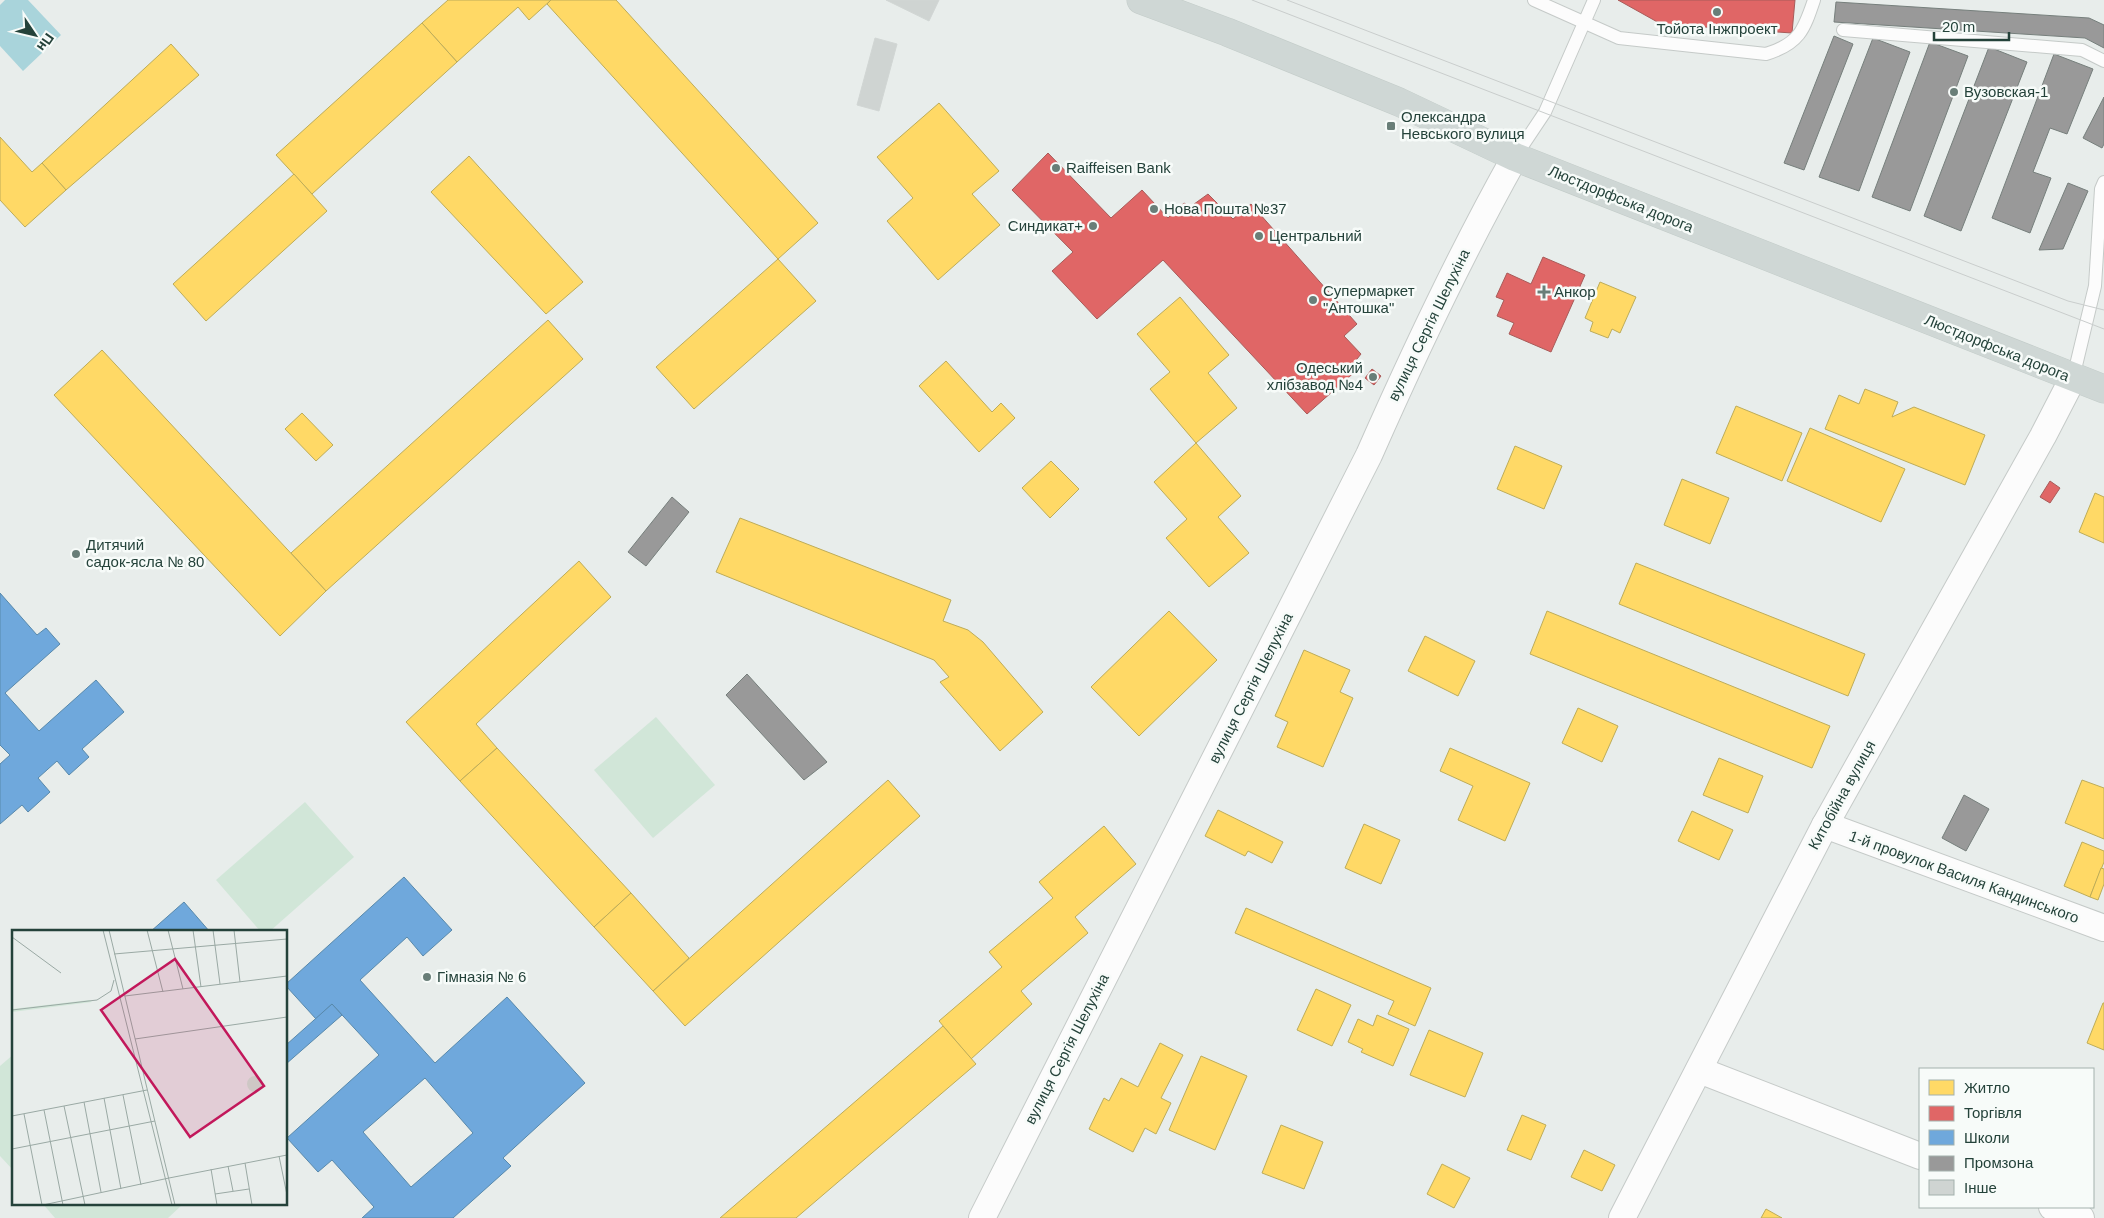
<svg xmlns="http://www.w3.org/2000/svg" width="2104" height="1218" viewBox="0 0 2104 1218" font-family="Arial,sans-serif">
	<rect width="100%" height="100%" fill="#e8edeb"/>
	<!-- green -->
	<g fill="#d1e6d8">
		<polygon points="656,717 715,785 653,838 594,770"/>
		<polygon points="305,802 354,857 269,932 261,932 216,880"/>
		<polygon points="14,1054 14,1171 0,1156 0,1066"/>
		<polygon points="43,1204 183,1204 168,1218 55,1218"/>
	</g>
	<!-- water -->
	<polygon fill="#a9d4db" points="5,0 28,0 61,35 23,71 0,46 0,5"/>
	<!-- homes -->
	<g fill="#ffd966" stroke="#bdac59">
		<polygon points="448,0 551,0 529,20 518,7 457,62 422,23"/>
		<polygon points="551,0 616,0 818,223 778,259 547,4"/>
		<polygon points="422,23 457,62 312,194 276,155"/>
		<polygon points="171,44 199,75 66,190 42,163"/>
		<polygon points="939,103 999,171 972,194 1000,225 938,280 887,221 913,198 877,157"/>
		<polygon points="0,137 32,172 42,163 66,190 25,227 0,200"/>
		<polygon points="469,156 583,282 546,314 431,192"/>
		<polygon points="294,174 327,211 206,321 173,284"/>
		<polygon points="778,259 816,301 694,409 656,367"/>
		<polygon points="1600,282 1636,297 1620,333 1612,329 1608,338 1590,331 1593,322 1585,318"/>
		<polygon points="1180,297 1229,355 1208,373 1237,408 1196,443 1150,389 1170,372 1137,334"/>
		<polygon points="548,320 583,359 326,591 291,553"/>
		<polygon points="102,350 326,591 280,636 54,395"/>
		<polygon points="946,361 992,412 1001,403 1015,418 979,452 919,386"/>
		<polygon points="1865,389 1898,402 1892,417 1914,407 1985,435 1965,485 1825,429 1839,395 1859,404"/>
		<polygon points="1736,406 1802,433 1782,481 1716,453"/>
		<polygon points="302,413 333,445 316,461 285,429"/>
		<polygon points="1810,428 1905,469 1881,522 1787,481"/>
		<polygon points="1196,443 1241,496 1218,517 1249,553 1209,587 1166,538 1187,519 1154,482"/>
		<polygon points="1515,446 1562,466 1544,509 1497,489"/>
		<polygon points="1051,461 1079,489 1050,518 1022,488"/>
		<polygon points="1682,479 1729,498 1710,544 1664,525"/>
		<polygon points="2095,493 2104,497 2104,543 2079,532"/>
		<polygon points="740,518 951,600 943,621 968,630 983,642 1043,712 1000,751 940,682 949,677 934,660 716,572"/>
		<polygon points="579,561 611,597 476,724 497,748 460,781 406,722"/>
		<polygon points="1636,563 1865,654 1848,696 1619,604"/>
		<polygon points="1169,611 1217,660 1139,736 1091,687"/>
		<polygon points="1547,611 1830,726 1812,768 1530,654"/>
		<polygon points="1425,636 1475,661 1458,696 1408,671"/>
		<polygon points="1304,650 1350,670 1340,692 1353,698 1323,767 1277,747 1288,722 1275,716"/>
		<polygon points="1578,708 1618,726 1602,762 1562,743"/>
		<polygon points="497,748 631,893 594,927 460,781"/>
		<polygon points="1450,748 1530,783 1505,841 1458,820 1473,786 1440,771"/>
		<polygon points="1719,758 1763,776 1748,813 1703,795"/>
		<polygon points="888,780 920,816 685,1026 653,991"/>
		<polygon points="2082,780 2104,788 2104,839 2065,823"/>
		<polygon points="1218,810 1283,842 1272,863 1248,851 1245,856 1205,836"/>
		<polygon points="1692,811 1733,830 1719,860 1678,841"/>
		<polygon points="1364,824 1400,840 1381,884 1345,868"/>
		<polygon points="1104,826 1136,864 1075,917 1088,933 1021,991 1032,1004 971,1059 939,1021 1002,967 989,952 1053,898 1039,882"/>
		<polygon points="2082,842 2104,851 2104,862 2090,897 2064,886"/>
		<polygon points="2101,868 2104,869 2104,884 2098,900 2090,897"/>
		<polygon points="631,893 689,958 653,991 594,927"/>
		<polygon points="1246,908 1431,988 1415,1026 1388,1014 1394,1001 1235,933"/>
		<polygon points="1316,989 1351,1005 1332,1046 1297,1030"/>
		<polygon points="2103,1003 2104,1003 2104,1050 2087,1043"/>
		<polygon points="1377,1015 1409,1029 1393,1066 1361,1052 1363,1049 1348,1042 1358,1019 1373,1026"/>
		<polygon points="943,1026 976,1064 796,1218 720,1218"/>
		<polygon points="1429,1030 1483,1053 1465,1097 1410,1075"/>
		<polygon points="1160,1043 1183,1055 1161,1098 1171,1103 1156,1134 1145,1128 1133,1152 1089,1129 1104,1098 1109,1101 1121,1078 1138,1087"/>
		<polygon points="1201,1056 1247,1076 1215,1150 1169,1130"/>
		<polygon points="1522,1115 1546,1125 1531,1160 1507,1150"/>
		<polygon points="1281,1125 1323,1142 1304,1189 1262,1173"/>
		<polygon points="1584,1150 1615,1165 1602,1191 1571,1177"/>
		<polygon points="1442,1164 1470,1178 1454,1208 1427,1194"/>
		<polygon points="1766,1209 1782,1218 1761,1218"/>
	</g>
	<!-- shops -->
	<g fill="#e06666" stroke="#a85b59">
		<polygon points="1618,0 1795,0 1792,33 1661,24"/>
		<polygon points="1048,153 1111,218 1142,190 1168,218 1184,203 1190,207 1208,194 1233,219 1251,204 1357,324 1344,336 1361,354 1353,364 1357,370 1307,414 1163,260 1097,319 1052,271 1073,252 1012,190"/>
		<polygon points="1543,257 1585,275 1551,352 1509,334 1514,323 1497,316 1504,300 1496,297 1507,273 1531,284"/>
		<polygon points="1372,369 1381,376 1374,385 1365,378"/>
		<polygon points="2050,481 2060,488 2050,503 2040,497"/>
	</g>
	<!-- schools -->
	<g fill="#6fa8dc" stroke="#5889ab" fill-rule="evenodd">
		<polygon points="0,593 37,635 46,628 60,644 5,693 39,731 96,680 124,712 82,749 89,757 69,775 57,761 38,778 50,792 28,812 22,805 0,824 0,764 10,755 0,745"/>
		<path d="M404 877 452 930 423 956 407 937 360 980 435 1063 507 997 585 1083 503 1158 511 1166 453 1218H362L374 1207 332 1160 318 1172 287 1138 379 1055 332 1004 316 1019 286 986V984ZM425 1078 473 1133 411 1187 363 1132Z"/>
		<polygon points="184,902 210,932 150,932"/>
		<polygon points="332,1004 342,1015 286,1064 286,1045"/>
	</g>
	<!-- industry -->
	<g fill="#999" stroke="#767f7c">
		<polygon points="1836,2 2089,18 2104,25 2104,48 2085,38 1834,22"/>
		<polygon points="1834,36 1853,44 1804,170 1784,163"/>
		<polygon points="1873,38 1910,52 1859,191 1819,177"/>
		<polygon points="1930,42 1968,56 1910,211 1872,197"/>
		<polygon points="1989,47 2027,62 1961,231 1924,216"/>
		<polygon points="2054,54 2093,69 2067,134 2050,128 2033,172 2051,178 2030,233 1992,218"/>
		<polygon points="2104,97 2104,144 2102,148 2083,138"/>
		<polygon points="2068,183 2088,191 2063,249 2039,250"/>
		<polygon points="672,497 689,512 646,566 628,552"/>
		<polygon points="747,674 827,762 804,780 726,695"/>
		<polygon points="1964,795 1989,809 1966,851 1942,838"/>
	</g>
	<!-- building -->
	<g fill="#cfd4d2" stroke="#d1d6d4">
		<polygon points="886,0 939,0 929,21"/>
		<polygon points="875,38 897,44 879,111 857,105"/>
	</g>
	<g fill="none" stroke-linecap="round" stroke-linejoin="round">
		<!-- lane casing -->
		<g stroke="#c5cac8" stroke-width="14">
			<g id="lane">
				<path d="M1534 0 1619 38 1766 54C1799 44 1804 30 1814 0"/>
				<polyline points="1843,30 2082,50 2104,61"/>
				<polyline points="1515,157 1545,112 1594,0"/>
				<polyline points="2073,378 2095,286 2101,189 2104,182"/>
			</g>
		</g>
		<!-- street casing -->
		<g stroke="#c5cac8" stroke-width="28">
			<g id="street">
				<polyline points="1825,825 2104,928"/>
				<polyline points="1699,1070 1920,1156"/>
				<polyline points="2052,1207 2081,1218"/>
				<path d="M982 1218 1369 455C1414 353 1461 253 1515 157"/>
				<polyline points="1622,1218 1825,825 2043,436 2073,378"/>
			</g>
		</g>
		<!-- primary casing -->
		<g stroke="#c3ccc9" stroke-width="29">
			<polyline id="primary" points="1141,0 1227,32 1399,102 1515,157 2104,389"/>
		</g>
		<!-- lane -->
		<use href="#lane" stroke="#fcfcfc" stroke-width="12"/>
		<!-- street -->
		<use href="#street" stroke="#fcfcfc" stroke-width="26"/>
		<!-- primary -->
		<use href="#primary" stroke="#cfd7d5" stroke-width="28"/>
		<!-- tram -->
		<g stroke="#c9cdcc" stroke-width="1">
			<polyline points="1252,0 2104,329"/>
			<polyline points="1287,0 2068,301 2104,310"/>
		</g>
	</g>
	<!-- markers -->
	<g fill="#697e78" stroke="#f7fbf9" stroke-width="2">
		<circle cx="1717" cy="12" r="5"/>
		<circle cx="1954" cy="92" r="5"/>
		<rect x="1386" y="121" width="10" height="10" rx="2.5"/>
		<circle cx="1056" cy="168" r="5"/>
		<circle cx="1154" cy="209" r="5"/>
		<circle cx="1093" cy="226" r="5"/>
		<circle cx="1259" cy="236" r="5"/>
		<path d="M1541.5 284.5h5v5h5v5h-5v5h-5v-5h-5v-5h5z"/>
		<circle cx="1313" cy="300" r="5"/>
		<circle cx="1373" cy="377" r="5"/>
		<circle cx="76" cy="554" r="5"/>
		<circle cx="427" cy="977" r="5"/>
	</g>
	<g text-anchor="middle" stroke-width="5" stroke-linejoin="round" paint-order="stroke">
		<!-- poi labels -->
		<g font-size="15" fill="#24423a" stroke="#f7fbf9" text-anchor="start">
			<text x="1717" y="34" text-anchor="middle">Тойота Інжпроект</text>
			<text x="1964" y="97">Вузовская-1</text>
			<text x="1401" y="122">Олександра<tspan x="1401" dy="17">Невського вулиця</tspan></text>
			<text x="1066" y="173">Raiffeisen Bank</text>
			<text x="1164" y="214">Нова Пошта №37</text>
			<text x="1083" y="231" text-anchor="end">Синдикат+</text>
			<text x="1269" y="241">Центральний</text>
			<text x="1323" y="296">Супермаркет<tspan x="1323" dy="17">"Антошка"</tspan></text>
			<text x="1554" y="297">Анкор</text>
			<text x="1363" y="373" text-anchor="end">Одеський<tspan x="1363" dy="17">хлібзавод №4</tspan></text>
			<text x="86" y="550">Дитячий<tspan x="86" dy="17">садок-ясла № 80</tspan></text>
			<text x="437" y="982">Гімназія № 6</text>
		</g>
		<!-- street labels -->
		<g font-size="15" fill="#24423a" stroke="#f7fbf9">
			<text transform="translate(1621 199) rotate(22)" y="5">Люстдорфська дорога</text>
			<text transform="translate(1429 325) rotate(-64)" y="5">вулиця Сергія Шелухіна</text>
			<text transform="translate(1997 348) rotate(22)" y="5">Люстдорфська дорога</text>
			<text transform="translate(1251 688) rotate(-63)" y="5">вулиця Сергія Шелухіна</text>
			<text transform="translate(1842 795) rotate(-61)" y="5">Китобійна вулиця</text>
			<text transform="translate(1964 877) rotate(20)" y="5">1-й провулок Василя Кандинського</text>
			<text transform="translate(1067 1049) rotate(-63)" y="5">вулиця Сергія Шелухіна</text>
		</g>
	</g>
	<!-- overview -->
	<g transform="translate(12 930)">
		<rect width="275" height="275" fill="#e8edeb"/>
		<path d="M77 70 80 72 0 82V79ZM235 154a8 8 0 1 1 16 0a8 8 0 1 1-16 0Z" fill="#d1e6d8"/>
		<path fill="none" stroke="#9aa9a4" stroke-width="1" d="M91 0 160 275M97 0 163 275M135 0 151 62M156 0 171 59M181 0 189 57M201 0 208 54M222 0 228 52M0 7 49 43M102 24 275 9M113 66 275 46M0 80 85 70 99 61 102 50M123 109 275 87M111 165 129 255M92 168 109 259M72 172 89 262M52 176 73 275M32 180 51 275M12 184 30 275M0 186 135 160M0 219 143 191M267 226 275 265M233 233 240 275M216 236 221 261M199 239 205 275M157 248 275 225M203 264 237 259M31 275 157 248"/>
		<path fill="#c2185b" fill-opacity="0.15" stroke="#c2185b" stroke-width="2.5" d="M163 29 252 156 178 207 89 80Z"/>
		<rect width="275" height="275" fill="none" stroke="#24423a" stroke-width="2.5"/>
	</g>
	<!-- legend -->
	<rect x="1919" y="1068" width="175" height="140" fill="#f7fbf9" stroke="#a3b1ad"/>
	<rect x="1929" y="1080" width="25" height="15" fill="#ffd966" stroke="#a3b1ad"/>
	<text x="1964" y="1093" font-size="15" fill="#24423a">Житло</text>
	<rect x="1929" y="1106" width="25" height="15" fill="#e06666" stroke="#a3b1ad"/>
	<text x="1964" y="1118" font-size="15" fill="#24423a">Торгівля</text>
	<rect x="1929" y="1130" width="25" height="15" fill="#6fa8dc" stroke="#a3b1ad"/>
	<text x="1964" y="1143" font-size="15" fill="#24423a">Школи</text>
	<rect x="1929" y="1156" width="25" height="15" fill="#999999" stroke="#a3b1ad"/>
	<text x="1964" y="1168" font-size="15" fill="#24423a">Промзона</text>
	<rect x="1929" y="1180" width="25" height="15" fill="#cfd4d2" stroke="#a3b1ad"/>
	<text x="1964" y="1193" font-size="15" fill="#24423a">Інше</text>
	<!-- north arrow -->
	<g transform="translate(35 35) rotate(125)" stroke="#f7fbf9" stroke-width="4" paint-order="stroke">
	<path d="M0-4L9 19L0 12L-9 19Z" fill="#24423a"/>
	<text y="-8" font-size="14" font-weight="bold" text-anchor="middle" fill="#24423a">Пн</text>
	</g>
	<!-- scale -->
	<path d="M1934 32v8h75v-8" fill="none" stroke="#24423a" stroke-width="2.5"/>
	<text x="1942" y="32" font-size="15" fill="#24423a" stroke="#f7fbf9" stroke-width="4" paint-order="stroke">20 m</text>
</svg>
